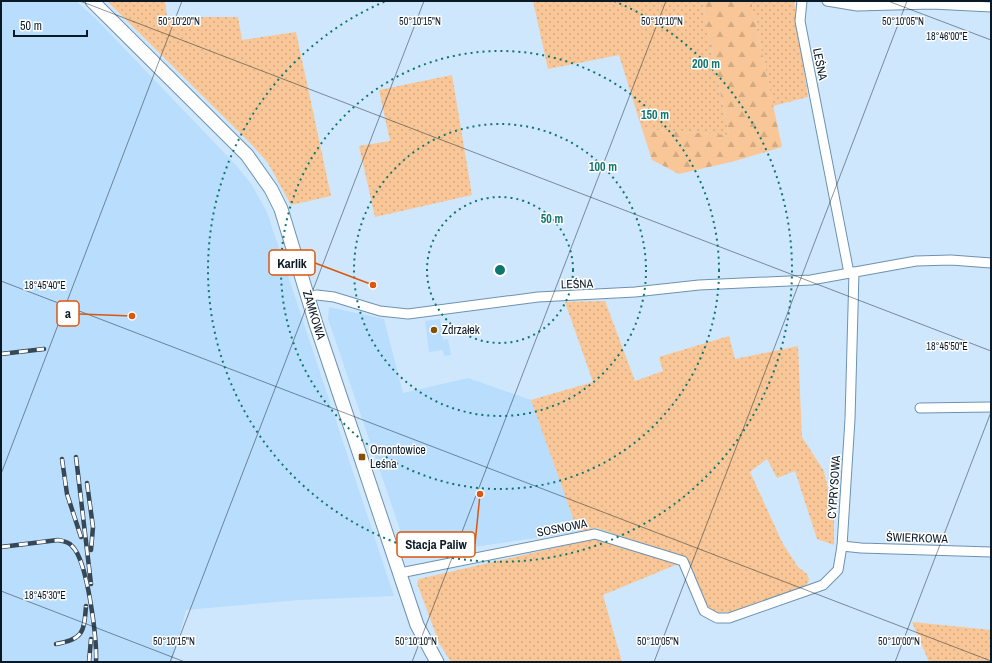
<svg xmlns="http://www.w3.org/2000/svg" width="992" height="663" viewBox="0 0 992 663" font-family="'Archivo Narrow',sans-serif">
	<defs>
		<pattern id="grass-dots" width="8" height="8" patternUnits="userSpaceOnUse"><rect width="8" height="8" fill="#f9c797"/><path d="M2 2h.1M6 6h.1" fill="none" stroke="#d4aa82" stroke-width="1.8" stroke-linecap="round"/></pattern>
		<pattern id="forest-firs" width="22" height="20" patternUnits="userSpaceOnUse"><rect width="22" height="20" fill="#f9c797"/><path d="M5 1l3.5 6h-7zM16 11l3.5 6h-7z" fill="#d4aa82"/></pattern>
	</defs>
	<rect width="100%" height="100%" fill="#cfe7fc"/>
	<!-- built -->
	<g fill="#b8ddfd">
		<polygon points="1,1 76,1 96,19 143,68 236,165 252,185 267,212 394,596 299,600 186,610 172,662 1,662"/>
		<polygon points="329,307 384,319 403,393 468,378 531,400 578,532 409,556 328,319"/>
		<polygon points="440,319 443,340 448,339 451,355 444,356 443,350 429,352 425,321"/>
	</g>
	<!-- grass -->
	<g fill="url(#grass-dots)">
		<polygon points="107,1 165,1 167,17 238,17 242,40 296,32 331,196 291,205 268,163 252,145"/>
		<polygon points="533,1 702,1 729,135 642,129 619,55 548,69"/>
		<polygon points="751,1 794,1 808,97 773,106"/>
		<polygon points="452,75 472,195 375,217 359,146 390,141 379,90"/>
		<path d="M605 301 635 381 663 371 659 357 729 336 735 359 798 346 802 437 824 471 834 516V545L817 539 795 471 777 478 767 459 750 472 783 544 798 567 807 574 809 579 806 588C788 594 720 625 707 607 698 595 696 572 687 559L597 528 578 532 531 400 593 382 565 302Z"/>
		<polygon points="597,538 670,560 678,564 603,595 622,662 451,662 439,643 417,583 419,579"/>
		<polygon points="912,622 991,630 991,662 929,662"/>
	</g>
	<!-- forest -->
	<polygon fill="url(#forest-firs)" points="702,1 751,1 782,147 735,161 679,174 652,160 642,129 729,135"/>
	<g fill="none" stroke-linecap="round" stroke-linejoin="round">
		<!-- street casing -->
		<g stroke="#6c92b2" stroke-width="11">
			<g id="street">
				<polyline points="802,1 800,21 849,273"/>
				<polyline points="827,1 857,6 932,4 991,7"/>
				<polyline points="308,297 317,295 334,297 380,311 408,314 538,297 635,292 699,285 811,280 916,261 951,260 991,263"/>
				<polyline points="920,408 991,407"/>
				<polyline points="842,546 861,548 991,552"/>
				<polyline points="400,573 595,534 683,561 704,611 717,618 729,618 823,585 838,570 842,546 850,419 854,272"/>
			</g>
		</g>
		<!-- secondary casing -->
		<g stroke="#6c92b2" stroke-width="15">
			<polyline id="secondary" points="92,1 247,155 271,189 281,209 316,324 417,625 437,662"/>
		</g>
		<!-- street -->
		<use href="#street" stroke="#fff" stroke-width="9"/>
		<!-- secondary -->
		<use href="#secondary" stroke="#fff" stroke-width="13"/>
		<!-- rail casing -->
		<g stroke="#364756" stroke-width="4.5">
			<g id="rail">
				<polyline points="1,354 44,349"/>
				<polyline points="76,457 91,584"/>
				<polyline points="62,459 67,494 81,537"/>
				<polyline points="87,483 93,527 91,550"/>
				<path d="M1 547 58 540C64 541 69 542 72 546 88 561 97 640 96 662"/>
				<path d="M56 644C83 639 84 633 86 606"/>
				<polyline points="89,662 91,639"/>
			</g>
		</g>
		<!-- rail -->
		<use href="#rail" stroke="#fff" stroke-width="3" stroke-dasharray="9" stroke-linecap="butt"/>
	</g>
	<!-- ticks -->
	<path fill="none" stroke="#0a1926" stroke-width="1" stroke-opacity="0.45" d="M80 1 991 351M888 1 991 40M1 281 991 661M1 474 182 1M1 591 185 662M170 662 424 1M412 662 666 1M654 662 907 1M895 662 991 412"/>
	<!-- distance rings -->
	<g fill="none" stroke="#0f766e" stroke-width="2" stroke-dasharray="2 4">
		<circle cx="500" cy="270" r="73"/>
		<circle cx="500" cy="270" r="146"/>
		<circle cx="500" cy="270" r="219"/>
		<path d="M614 1A292 292 0 1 1 386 1"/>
	</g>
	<!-- markers -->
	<g fill="#874f02" stroke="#fff" stroke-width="1.5">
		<circle cx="434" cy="330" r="4"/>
		<rect x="358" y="453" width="8" height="8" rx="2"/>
	</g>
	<g text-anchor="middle" stroke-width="3" stroke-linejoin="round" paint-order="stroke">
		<!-- street labels -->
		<g font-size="12" fill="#0a1926" stroke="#fff">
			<text transform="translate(820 64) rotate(79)" y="4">LEŚNA</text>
			<text transform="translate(577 284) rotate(-2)" y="4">LEŚNA</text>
			<text transform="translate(314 315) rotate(73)" y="4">ZAMKOWA</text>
			<text transform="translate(834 487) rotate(-86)" y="4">CYPRYSOWA</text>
			<text transform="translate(562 528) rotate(-11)" y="4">SOSNOWA</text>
			<text transform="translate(917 538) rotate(2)" y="4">ŚWIERKOWA</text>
		</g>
		<!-- poi labels -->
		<g font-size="12" fill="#0a1926" stroke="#fff" text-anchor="start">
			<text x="442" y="334">Zdrzałek</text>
			<text x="370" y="454">Ornontowice<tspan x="370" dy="14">Leśna</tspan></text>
		</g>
	</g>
	<g font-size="10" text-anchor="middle" fill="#0a1926" stroke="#fff" stroke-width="3" stroke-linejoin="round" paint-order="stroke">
		<text x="903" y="25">50°10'05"N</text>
		<text x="179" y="25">50°10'20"N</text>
		<text x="420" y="25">50°10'15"N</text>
		<text x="662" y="25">50°10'10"N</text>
		<text x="947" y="40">18°46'00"E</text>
		<text x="45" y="289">18°45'40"E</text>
		<text x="947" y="350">18°45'50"E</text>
		<text x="45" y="599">18°45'30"E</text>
		<text x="174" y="645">50°10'15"N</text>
		<text x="416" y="645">50°10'10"N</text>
		<text x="658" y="645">50°10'05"N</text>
		<text x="899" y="645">50°10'00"N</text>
	</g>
	<circle cx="500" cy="270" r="6" fill="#0f766e" stroke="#fff" stroke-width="2"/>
	<g font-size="12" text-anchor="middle" font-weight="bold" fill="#0f766e" stroke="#fff" stroke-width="3" stroke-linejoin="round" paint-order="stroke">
		<text x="706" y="68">200 m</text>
		<text x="655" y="119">150 m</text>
		<text x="603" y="171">100 m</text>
		<text x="552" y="223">50 m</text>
	</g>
	<!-- callouts -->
	<path fill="none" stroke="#dd560d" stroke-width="1.5" d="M373 285L315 263M132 316L79 314M480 494L475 544"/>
	<g fill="#dd560d" stroke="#fff" stroke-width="1.5">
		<circle cx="373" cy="285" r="4"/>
		<circle cx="132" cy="316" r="4"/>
		<circle cx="480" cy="494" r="4"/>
	</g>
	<g fill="#fff" stroke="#dd560d" stroke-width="1.5">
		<rect x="269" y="250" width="46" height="25" rx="4"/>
		<rect x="57" y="301" width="22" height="25" rx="4"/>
		<rect x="397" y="532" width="78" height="25" rx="4"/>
	</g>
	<g font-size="13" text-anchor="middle" font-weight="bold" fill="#0a1926">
		<text x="292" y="268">Karlik</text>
		<text x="68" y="318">a</text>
		<text x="436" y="549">Stacja Paliw</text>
	</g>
	<!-- border -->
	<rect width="992" height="663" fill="none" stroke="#0a1926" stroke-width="4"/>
	<!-- scale -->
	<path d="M14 30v6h73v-6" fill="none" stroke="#0a1926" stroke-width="2"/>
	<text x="20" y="30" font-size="12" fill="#0a1926" stroke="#ffffff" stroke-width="3" paint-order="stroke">50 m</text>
</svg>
